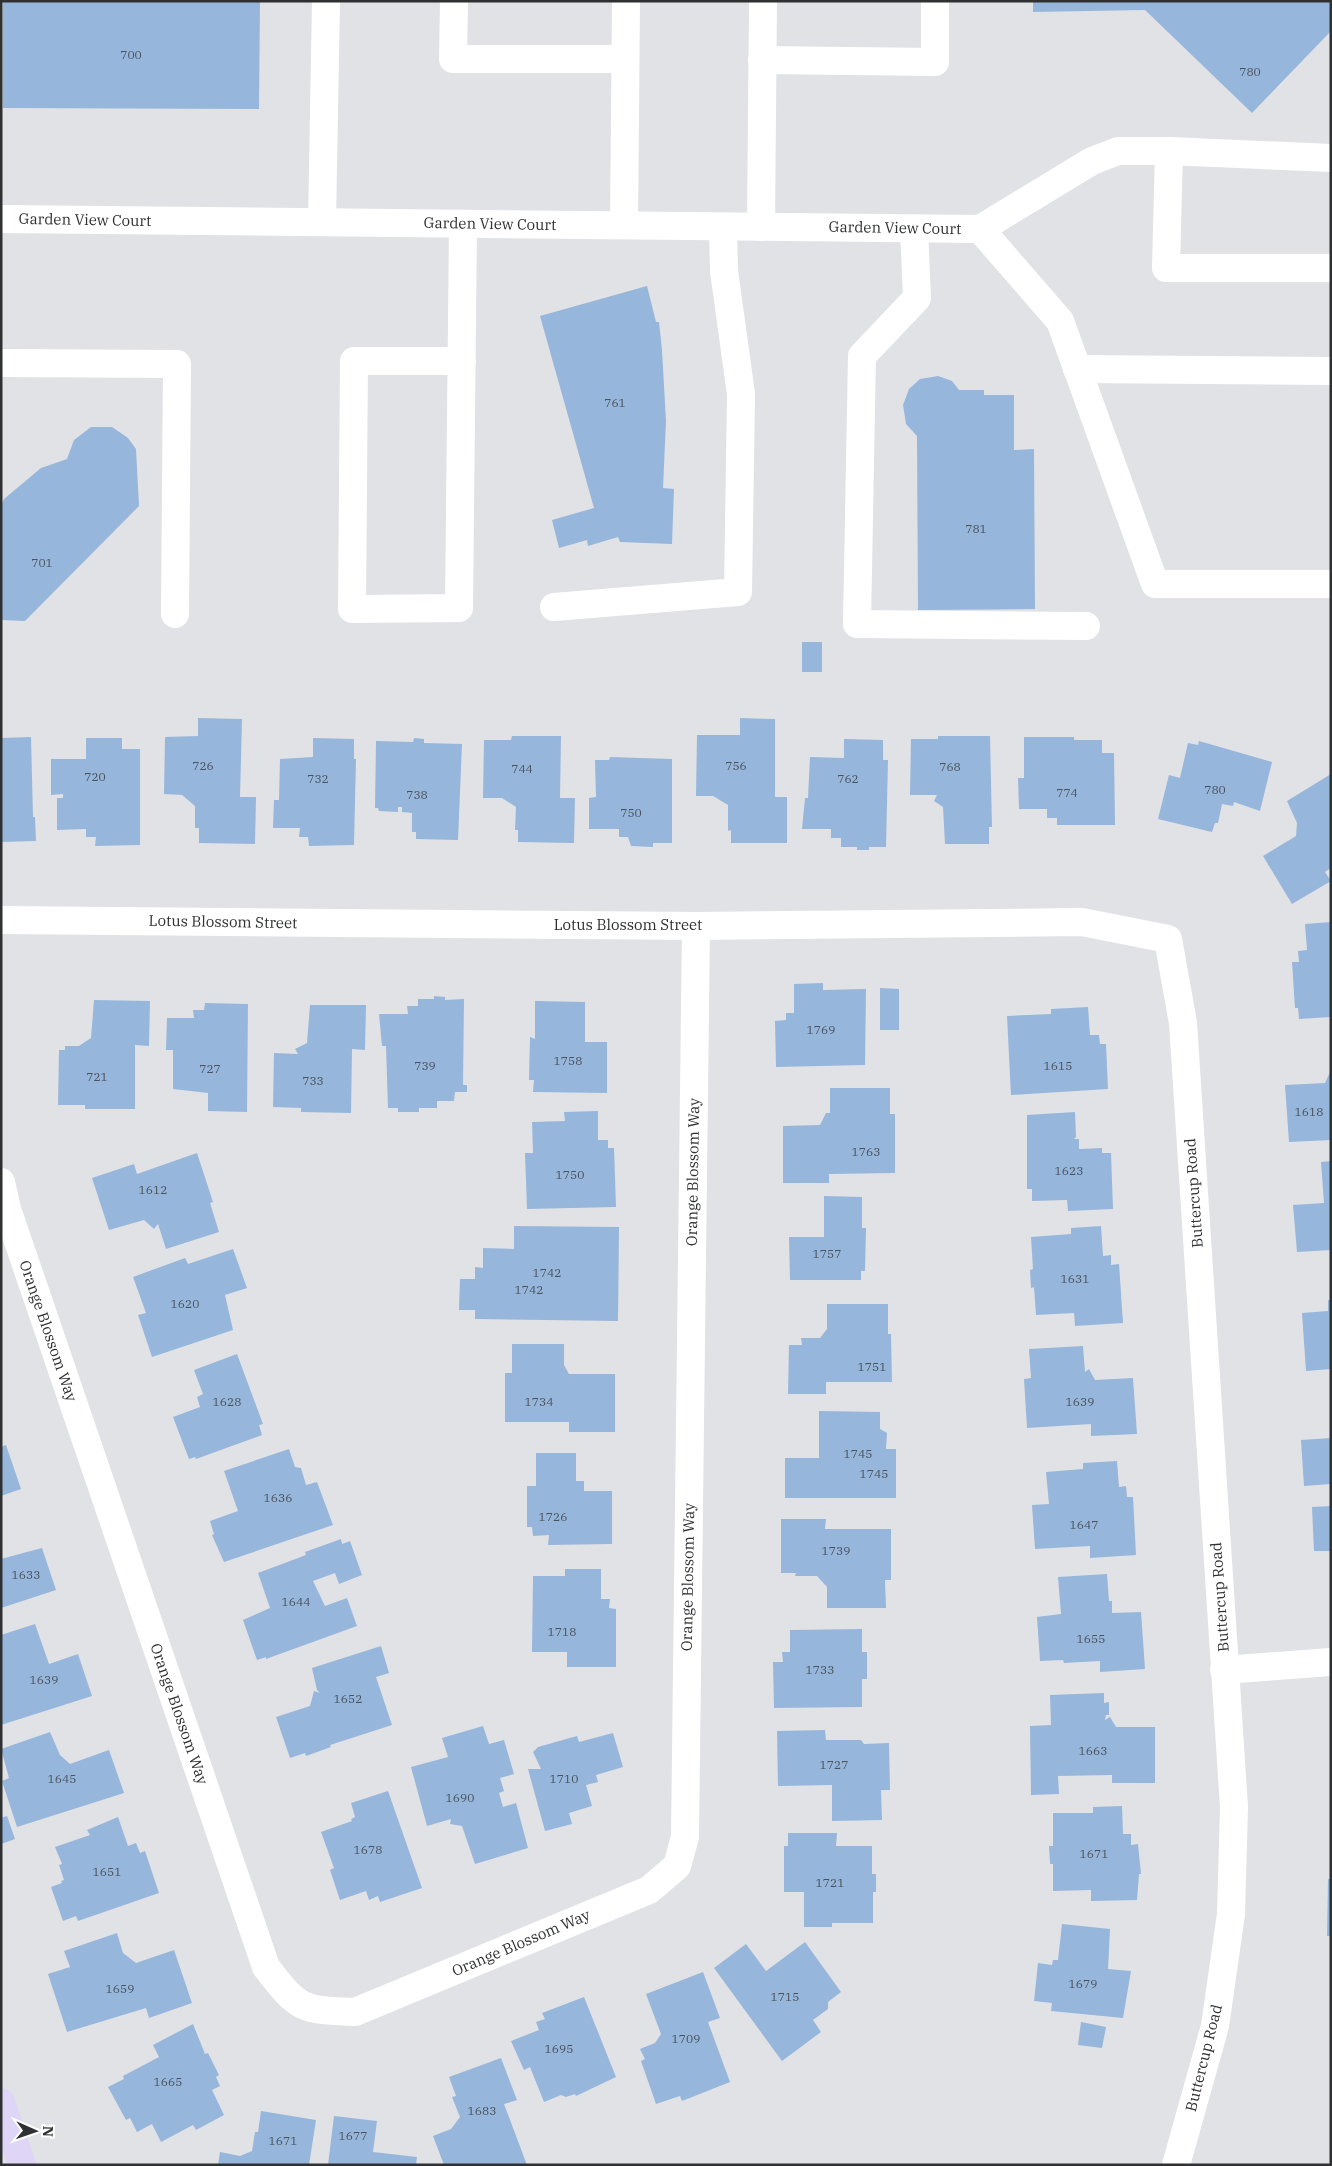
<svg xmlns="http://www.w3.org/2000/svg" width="1332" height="2166" viewBox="0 0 1332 2166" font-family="'IBM Plex Serif',serif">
	<rect width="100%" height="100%" fill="#e1e2e6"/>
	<!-- building -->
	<g fill="#97b6db">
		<polygon points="3,1 260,1 259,109 3,108"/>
		<polygon points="1033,1 1331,1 1331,31 1252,113 1145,10 1033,12"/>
		<polygon points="647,286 656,322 659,322 662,350 666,421 663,488 674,489 672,544 620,542 618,537 588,546 587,540 559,548 552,520 594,508 540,316"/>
		<polygon points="938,376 952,381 959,390 984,390 984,395 1014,395 1014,450 1034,449 1035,609 918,610 917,436 906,424 903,405 909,389 920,379"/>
		<polygon points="91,427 112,427 128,438 136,449 139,506 25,621 1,620 1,506 4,499 41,468 67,459 74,440"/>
		<rect x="802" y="642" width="20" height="30"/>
		<polygon points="198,718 242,719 240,797 256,797 255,844 199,843 199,828 195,828 195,806 182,795 164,794 165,737 198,736"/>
		<polygon points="740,718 775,719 775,797 787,797 787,843 731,843 731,830 728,831 728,805 713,796 696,796 697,735 740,735"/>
		<polygon points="512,736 561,736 560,798 575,798 574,843 518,842 518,830 515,830 516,807 502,798 483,798 484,740 511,740"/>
		<polygon points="938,736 990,736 992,827 989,827 989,844 945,844 943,807 934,801 937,795 910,795 911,739 938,739"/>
		<polygon points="31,737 33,817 35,817 36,841 1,842 1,738"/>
		<polygon points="1024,737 1074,737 1074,740 1102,740 1102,753 1114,753 1115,825 1057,825 1057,818 1047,818 1047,809 1019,809 1018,778 1024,778"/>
		<polygon points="86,738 122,738 122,749 140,749 140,845 95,846 96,837 86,837 86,829 57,830 57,798 63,798 63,794 51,795 51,759 86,759"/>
		<polygon points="313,738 354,739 354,759 356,759 354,845 309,846 308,837 299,837 300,828 273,828 274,800 279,800 280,759 313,757"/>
		<polygon points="414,738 424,739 424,743 462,744 458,840 416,839 416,832 412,832 412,813 402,812 402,807 398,807 398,812 379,811 378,808 375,808 376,741 413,742"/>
		<polygon points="844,739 883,740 883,760 888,760 886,847 869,847 869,850 857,850 857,847 841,847 841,838 831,838 831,829 802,829 805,798 808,798 810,757 844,758"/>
		<polygon points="1199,741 1272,762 1260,811 1234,802 1233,806 1222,804 1218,823 1215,823 1212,832 1158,819 1169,775 1180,778 1188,743 1198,745"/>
		<polygon points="610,757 672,759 672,843 653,843 653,847 631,846 628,837 619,837 619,829 589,829 589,798 596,797 595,760 609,760"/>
		<polygon points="1331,774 1331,868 1325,872 1331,881 1292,904 1263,856 1296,836 1297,823 1287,801"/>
		<polygon points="1331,922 1331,1017 1299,1019 1298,1008 1295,1008 1292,962 1299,962 1298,951 1307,950 1305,924"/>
		<polygon points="823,983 823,990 866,989 865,1065 776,1067 775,1021 786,1020 786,1013 794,1013 794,984"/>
		<polygon points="880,988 899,989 899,1030 880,1030"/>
		<polygon points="434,996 445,997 445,1000 464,999 463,1085 467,1085 467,1092 455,1092 454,1101 437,1101 437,1108 419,1108 419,1112 398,1112 398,1108 388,1108 386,1046 382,1046 379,1014 408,1014 407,1006 418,1006 418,999 434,999"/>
		<polygon points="94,1000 150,1001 149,1046 135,1045 135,1109 85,1109 85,1105 58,1105 59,1050 65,1050 65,1046 79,1046 91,1038"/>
		<polygon points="535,1001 585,1002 585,1042 607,1042 607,1093 533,1092 534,1080 529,1080 530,1037 535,1039"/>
		<polygon points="205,1003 248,1004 247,1112 208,1111 208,1093 173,1089 173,1050 166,1050 167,1018 194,1018 193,1010 204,1010"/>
		<polygon points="310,1005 366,1005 365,1050 352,1049 351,1113 301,1112 301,1108 273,1107 274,1053 298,1054 295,1049 307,1043"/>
		<polygon points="1088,1007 1090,1035 1099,1035 1100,1044 1106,1044 1108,1089 1011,1095 1007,1016 1051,1014 1051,1009"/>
		<polygon points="1331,1070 1331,1140 1289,1142 1285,1085 1325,1083"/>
		<polygon points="830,1088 890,1088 890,1114 895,1114 895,1173 829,1174 829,1183 783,1183 783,1126 820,1125 826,1113 830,1113"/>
		<polygon points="598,1111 598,1140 608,1140 608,1148 614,1148 616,1207 527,1209 525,1153 533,1153 532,1122 565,1121 564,1112"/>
		<polygon points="1075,1112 1076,1137 1074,1139 1079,1139 1079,1149 1102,1148 1102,1153 1111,1153 1113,1209 1068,1211 1067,1200 1032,1201 1032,1189 1027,1189 1027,1115"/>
		<polygon points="197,1153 213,1202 210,1203 219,1232 166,1249 158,1224 154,1229 144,1220 109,1230 92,1178 134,1164 137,1174"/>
		<polygon points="1331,1161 1331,1250 1297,1252 1293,1205 1324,1203 1321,1162"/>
		<polygon points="824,1196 862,1197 862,1228 866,1228 865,1271 861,1271 861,1280 790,1280 789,1237 824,1237"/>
		<polygon points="514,1226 619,1227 618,1321 475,1319 475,1310 459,1310 460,1279 475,1279 475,1267 483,1268 483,1248 514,1249"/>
		<polygon points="1101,1226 1103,1256 1111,1255 1111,1265 1119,1264 1123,1323 1075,1326 1074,1313 1036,1315 1034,1287 1031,1288 1030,1270 1033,1269 1031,1237 1071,1234 1071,1228"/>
		<polygon points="233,1249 247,1288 225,1295 233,1330 152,1357 138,1315 146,1313 133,1277 185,1258 188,1264"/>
		<polygon points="1328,1300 1331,1300 1331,1369 1306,1371 1302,1313 1328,1311"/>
		<polygon points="827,1304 888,1304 888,1334 891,1334 892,1382 826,1382 826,1394 788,1394 789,1345 802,1345 801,1338 820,1338 827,1329"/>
		<polygon points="512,1344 564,1344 564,1365 569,1374 615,1374 615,1432 569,1432 569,1422 505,1422 505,1373 512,1373"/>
		<polygon points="1083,1346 1085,1372 1089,1369 1095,1380 1133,1378 1137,1434 1091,1436 1091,1424 1027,1428 1024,1379 1031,1378 1029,1349"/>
		<polygon points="237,1354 263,1424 259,1425 262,1435 196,1459 195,1457 189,1459 173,1417 200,1407 197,1397 203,1394 194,1370"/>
		<polygon points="819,1411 880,1412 880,1429 887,1433 886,1449 896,1449 896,1498 785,1498 785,1458 819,1458"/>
		<polygon points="1331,1438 1331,1484 1304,1486 1301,1440"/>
		<polygon points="6,1445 21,1489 1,1496 1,1447"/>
		<polygon points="289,1449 295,1467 301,1468 306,1485 317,1482 333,1525 224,1562 212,1535 214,1534 210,1521 238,1511 224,1471"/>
		<polygon points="536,1453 576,1453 576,1481 584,1481 584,1491 612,1491 612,1544 548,1545 549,1535 533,1536 532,1527 527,1527 527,1486 536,1486"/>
		<polygon points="1117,1461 1119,1487 1126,1486 1127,1497 1133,1497 1136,1555 1090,1558 1090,1546 1035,1549 1032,1505 1049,1504 1046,1472 1083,1469 1083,1463"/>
		<polygon points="1331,1506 1331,1551 1314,1551 1312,1507"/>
		<polygon points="781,1519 826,1519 825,1529 891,1529 891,1580 885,1580 886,1608 827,1608 827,1587 817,1576 795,1576 796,1573 781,1573"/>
		<polygon points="341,1539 342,1544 350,1541 362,1575 339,1584 335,1573 313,1581 325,1606 347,1598 357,1626 266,1659 266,1657 257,1660 243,1620 270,1608 258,1573 306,1555 305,1552"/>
		<polygon points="42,1548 56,1590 1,1608 1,1559"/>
		<polygon points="565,1569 601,1569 601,1599 610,1599 609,1608 616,1609 616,1667 567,1667 567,1652 532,1652 533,1576 565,1576"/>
		<polygon points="1107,1574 1109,1601 1112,1601 1112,1613 1141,1612 1145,1669 1100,1672 1100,1661 1064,1663 1063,1660 1040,1661 1037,1617 1061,1614 1058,1577"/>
		<polygon points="35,1624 49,1664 78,1654 92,1696 1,1725 1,1635"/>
		<polygon points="862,1629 862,1652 867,1652 867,1679 862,1679 862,1707 774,1708 773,1662 783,1662 782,1652 790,1652 790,1630"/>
		<polygon points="381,1646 389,1673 376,1677 392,1725 330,1745 331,1747 306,1756 305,1753 290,1758 276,1717 310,1706 314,1691 320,1693 317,1690 312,1668"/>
		<polygon points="1104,1693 1104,1703 1109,1702 1109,1715 1106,1715 1105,1720 1110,1717 1116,1727 1155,1727 1155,1783 1112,1783 1112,1775 1058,1776 1059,1794 1031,1795 1030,1726 1051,1725 1050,1695"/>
		<polygon points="483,1726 489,1744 504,1740 514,1774 500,1778 504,1791 499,1793 503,1807 516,1803 528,1848 475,1864 462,1826 450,1824 451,1819 427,1826 411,1767 448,1757 442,1738"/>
		<polygon points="825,1730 826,1740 861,1740 864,1744 889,1743 890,1790 881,1790 882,1820 832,1821 832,1785 778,1786 777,1731"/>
		<polygon points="50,1732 60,1755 70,1764 109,1750 124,1793 17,1827 2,1781 9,1778 1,1749"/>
		<polygon points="613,1733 623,1767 596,1775 598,1782 586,1785 592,1806 569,1813 572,1824 545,1831 528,1769 541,1769 533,1752 538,1747 577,1736 579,1742"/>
		<polygon points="388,1791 422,1888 380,1902 378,1896 369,1900 366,1891 340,1900 330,1870 334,1868 321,1832 352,1821 351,1819 355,1817 351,1803"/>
		<polygon points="1122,1806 1123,1834 1131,1834 1131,1845 1138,1844 1141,1874 1139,1874 1137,1900 1091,1901 1091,1890 1053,1891 1053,1864 1050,1864 1049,1846 1053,1846 1053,1813 1093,1813 1093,1807"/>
		<polygon points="7,1816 15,1839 1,1844 1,1818"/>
		<polygon points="118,1817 128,1846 136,1843 140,1853 145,1851 159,1893 78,1921 76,1916 63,1921 51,1887 62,1883 61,1881 64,1880 59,1865 62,1864 55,1847 90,1835 87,1830"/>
		<polygon points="788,1833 837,1833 836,1846 872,1846 872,1874 876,1874 876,1892 873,1892 873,1923 832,1923 832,1927 804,1927 804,1892 784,1892 784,1846 788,1846"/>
		<polygon points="1328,1879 1331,1879 1331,1936 1327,1936"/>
		<polygon points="1062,1924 1110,1929 1108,1969 1131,1971 1123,2018 1051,2011 1052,2003 1034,2001 1038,1963 1052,1965 1053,1960 1058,1960"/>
		<polygon points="117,1933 123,1953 136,1963 174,1950 192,2003 149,2018 146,2008 67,2032 48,1974 70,1967 64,1951"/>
		<polygon points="805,1942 841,1992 828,2002 828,2009 813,2020 821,2032 782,2061 714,1968 746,1944 766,1971"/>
		<polygon points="703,1972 720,2018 708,2022 730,2082 682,2101 680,2096 656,2104 641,2061 645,2059 640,2049 655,2043 661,2034 646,1994"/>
		<polygon points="584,1997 616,2077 576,2096 575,2094 566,2097 561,2095 544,2102 530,2067 524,2070 511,2041 539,2030 536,2022 545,2019 542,2013"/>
		<polygon points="1081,2022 1106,2027 1102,2048 1078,2045"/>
		<polygon points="193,2024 205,2054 208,2053 219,2075 216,2077 220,2086 212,2090 224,2115 196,2130 193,2125 161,2142 152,2124 137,2132 130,2118 126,2120 108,2087 124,2079 123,2076 159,2057 153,2045"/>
		<polygon points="501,2058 517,2100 504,2104 527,2165 444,2165 433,2136 451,2129 460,2117 452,2097 456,2096 449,2077"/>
		<polygon points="261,2111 316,2120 309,2165 218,2165 220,2152 240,2156 252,2151 255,2132 258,2132"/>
		<polygon points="334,2116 377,2121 373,2152 417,2157 416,2165 328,2165"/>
	</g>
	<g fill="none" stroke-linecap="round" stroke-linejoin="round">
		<!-- minor -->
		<g stroke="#fff" stroke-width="28">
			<polyline points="454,1 453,59 625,59"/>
			<polyline points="762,60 935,62 935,1"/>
			<polyline points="1331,158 1169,151 1166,268 1331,268"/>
			<polyline points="1,219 980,229"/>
			<polyline points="322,222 326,1"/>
			<polyline points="624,225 626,1"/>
			<polyline points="761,227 763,1"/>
			<polyline points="914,229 917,298 862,356 857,624 1086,626"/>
			<polyline points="980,229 1060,321 1155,584 1331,584"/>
			<polyline points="980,229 1092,161 1118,151 1169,151"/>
			<polyline points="462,361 354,361 352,609 459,608 463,224"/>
			<polyline points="1,363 177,364 175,614"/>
			<polyline points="1077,369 1331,371"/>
			<polyline points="554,607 738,592 741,394 724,271 723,227"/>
			<polyline points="1,920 696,926 1082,922 1168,939 1183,1023 1234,1807 1231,1914 1215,2026 1176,2165"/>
			<path d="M1 1182 7 1209 266 1967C299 2010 302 2010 355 2012L649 1890 677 1866 685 1837 696 926"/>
			<polyline points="1224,1670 1331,1662"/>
		</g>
		<!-- major -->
		<polyline stroke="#ded5f7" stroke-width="28" points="1,2102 22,2165"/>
	</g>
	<g text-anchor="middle" stroke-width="4" stroke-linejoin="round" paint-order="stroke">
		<!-- number labels -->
		<g font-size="12" fill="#49525c">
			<text x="131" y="59">700</text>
			<text x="1250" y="76">780</text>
			<text x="615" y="407">761</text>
			<text x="976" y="533">781</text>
			<text x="42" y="567">701</text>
			<text x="203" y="770">726</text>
			<text x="736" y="770">756</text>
			<text x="950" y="771">768</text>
			<text x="522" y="773">744</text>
			<text x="95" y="781">720</text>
			<text x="318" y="783">732</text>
			<text x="848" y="783">762</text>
			<text x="1215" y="794">780</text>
			<text x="1067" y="797">774</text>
			<text x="417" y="799">738</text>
			<text x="631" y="817">750</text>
			<text x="821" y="1034">1769</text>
			<text x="568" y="1065">1758</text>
			<text x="425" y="1070">739</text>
			<text x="1058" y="1070">1615</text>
			<text x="210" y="1073">727</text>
			<text x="97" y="1081">721</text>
			<text x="313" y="1085">733</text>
			<text x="1309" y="1116">1618</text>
			<text x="866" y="1156">1763</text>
			<text x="1069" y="1175">1623</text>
			<text x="570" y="1179">1750</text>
			<text x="153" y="1194">1612</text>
			<text x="827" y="1258">1757</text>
			<text x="547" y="1277">1742</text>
			<text x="1075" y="1283">1631</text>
			<text x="529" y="1294">1742</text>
			<text x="185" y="1308">1620</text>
			<text x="872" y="1371">1751</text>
			<text x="227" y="1406">1628</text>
			<text x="539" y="1406">1734</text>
			<text x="1080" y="1406">1639</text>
			<text x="858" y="1458">1745</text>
			<text x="874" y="1478">1745</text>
			<text x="278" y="1502">1636</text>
			<text x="553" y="1521">1726</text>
			<text x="1084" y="1529">1647</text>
			<text x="836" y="1555">1739</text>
			<text x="26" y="1579">1633</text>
			<text x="296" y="1606">1644</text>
			<text x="562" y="1636">1718</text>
			<text x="1091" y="1643">1655</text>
			<text x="820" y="1674">1733</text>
			<text x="44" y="1684">1639</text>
			<text x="348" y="1703">1652</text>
			<text x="1093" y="1755">1663</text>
			<text x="834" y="1769">1727</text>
			<text x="62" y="1783">1645</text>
			<text x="564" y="1783">1710</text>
			<text x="460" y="1802">1690</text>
			<text x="368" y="1854">1678</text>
			<text x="1094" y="1858">1671</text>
			<text x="107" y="1876">1651</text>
			<text x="830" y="1887">1721</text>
			<text x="1083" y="1988">1679</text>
			<text x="120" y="1993">1659</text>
			<text x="785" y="2001">1715</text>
			<text x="686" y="2043">1709</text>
			<text x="559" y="2053">1695</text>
			<text x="168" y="2086">1665</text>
			<text x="482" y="2115">1683</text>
			<text x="353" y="2140">1677</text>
			<text x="283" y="2145">1671</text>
		</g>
		<!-- street labels -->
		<g font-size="15" fill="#2f3031" stroke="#fff">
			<text transform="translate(85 220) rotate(1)" y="5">Garden View Court</text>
			<text transform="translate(490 224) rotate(1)" y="5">Garden View Court</text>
			<text transform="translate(895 228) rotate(1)" y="5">Garden View Court</text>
			<text transform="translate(223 922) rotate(1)" y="5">Lotus Blossom Street</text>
			<text x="628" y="930">Lotus Blossom Street</text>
			<text transform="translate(693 1172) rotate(-89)" y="5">Orange Blossom Way</text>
			<text transform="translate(1194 1193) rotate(-94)" y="5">Buttercup Road</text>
			<text transform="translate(48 1331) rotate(71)" y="5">Orange Blossom Way</text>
			<text transform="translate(688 1577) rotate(-89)" y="5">Orange Blossom Way</text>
			<text transform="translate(1220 1597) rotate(-94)" y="5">Buttercup Road</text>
			<text transform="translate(179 1714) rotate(71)" y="5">Orange Blossom Way</text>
			<text transform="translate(521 1943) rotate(-23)" y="5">Orange Blossom Way</text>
			<text transform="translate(1204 2058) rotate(-76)" y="5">Buttercup Road</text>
		</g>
	</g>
	<!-- border -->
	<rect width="1332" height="2166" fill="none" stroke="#2f3031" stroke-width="5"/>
	<!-- north arrow -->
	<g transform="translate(35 2131) rotate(92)" stroke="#ffffff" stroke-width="4" paint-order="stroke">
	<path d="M0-4L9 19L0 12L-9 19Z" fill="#2f3031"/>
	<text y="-8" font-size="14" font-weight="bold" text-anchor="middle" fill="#2f3031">N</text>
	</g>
</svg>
